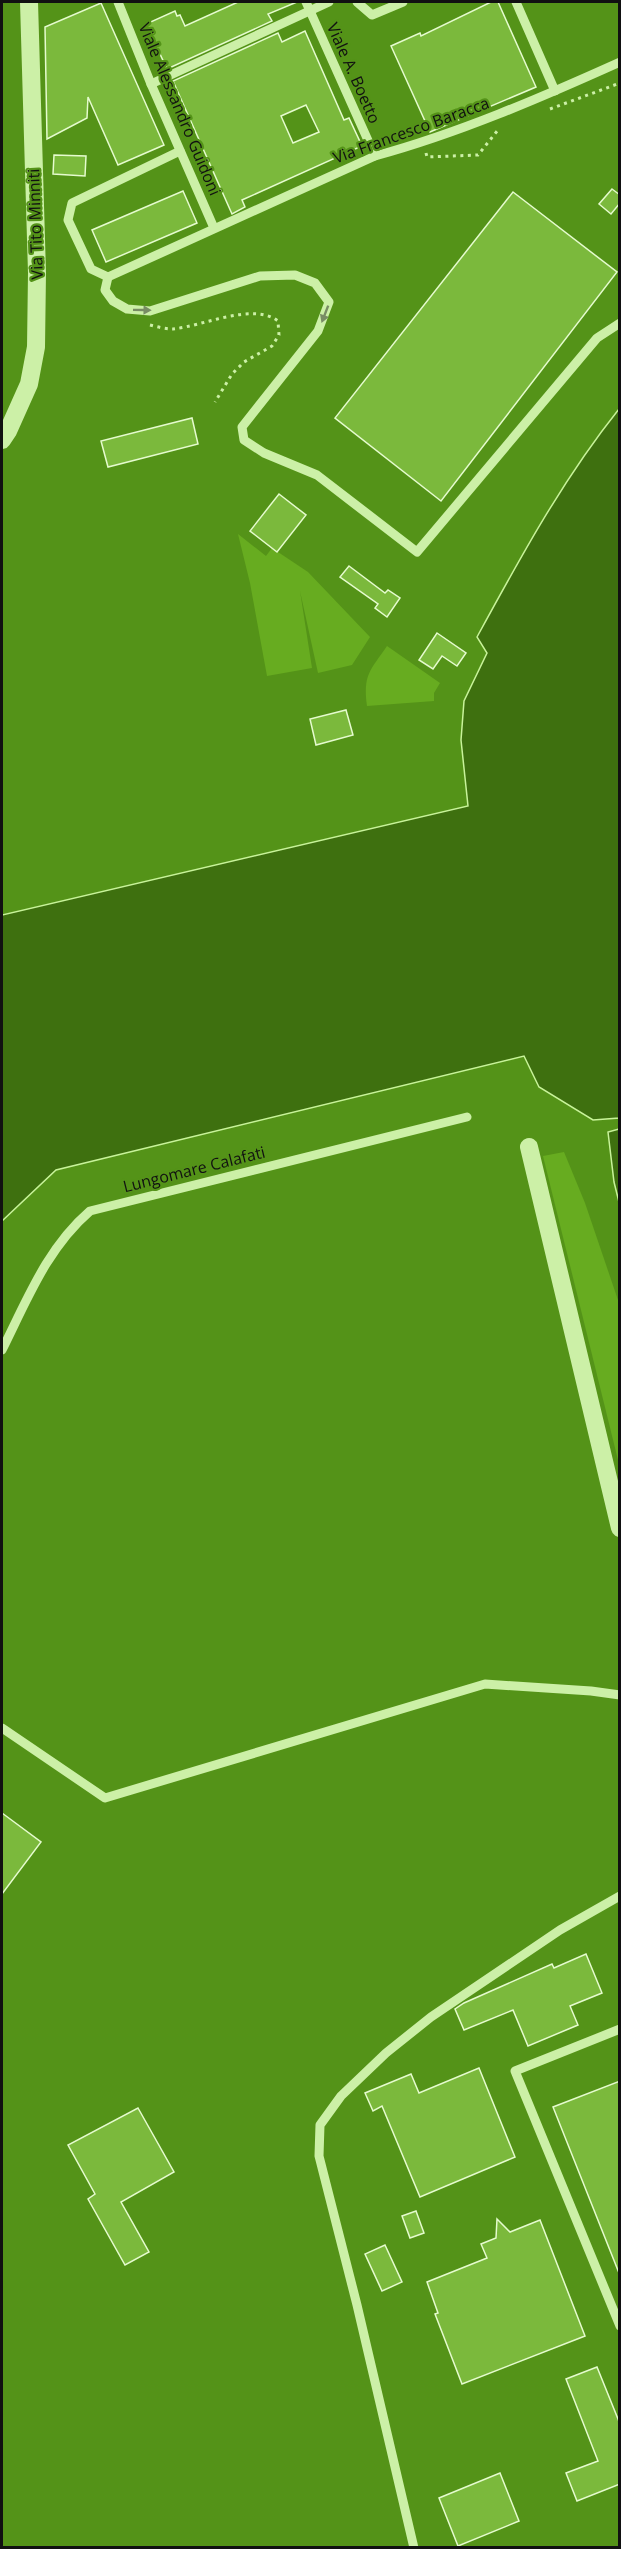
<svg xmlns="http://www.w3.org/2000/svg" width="621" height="2549" viewBox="0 0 621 2549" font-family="'Open Sans',sans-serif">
	<rect width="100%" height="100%" fill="#549318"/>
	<!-- green -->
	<g fill="#67ac20">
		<polygon points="238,534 266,556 272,548 308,572 370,637 352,665 318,673 300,591 312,668 267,676 250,583"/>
		<path d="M387 646 440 683 434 693V701L367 706C363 674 370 671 387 646Z"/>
		<polygon points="564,1152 585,1203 619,1303 619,1464 543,1156"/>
	</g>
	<!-- water -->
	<g fill="#3e700f" stroke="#c8f39a" stroke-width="1.5">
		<path d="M619 409V1118L593 1120 539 1087 524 1056 56 1170 2 1221V915L468 806 461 740 464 701 487 653 477 637C520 558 563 479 619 409Z"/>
		<polygon points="619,1129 620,1129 619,1202 614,1182 608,1132"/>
	</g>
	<!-- building -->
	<g fill="#7bb93c" stroke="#e5fbce" stroke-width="1.5" fill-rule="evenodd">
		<polygon points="238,2 297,2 268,14 272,21 167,69 146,24 175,11 177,16 180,15 185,26"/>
		<polygon points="491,2 498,2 536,87 430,132 391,46 420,33 421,36"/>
		<polygon points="101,3 164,145 118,165 88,97 87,118 47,139 45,27"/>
		<path d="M305 31 344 120 349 118 362 146 242 200 245 207 232 214 173 81 278 33 282 42ZM306 105 319 132 293 143 281 116Z"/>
		<polygon points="54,155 86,156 85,176 53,174"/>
		<polygon points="612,189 620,195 620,203 611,214 599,204"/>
		<polygon points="183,191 197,223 106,262 92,230"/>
		<polygon points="513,192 617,272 441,501 335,418"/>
		<polygon points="192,418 198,444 108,467 101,441"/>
		<polygon points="279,494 306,515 277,552 250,531"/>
		<polygon points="349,566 385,593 388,590 400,598 387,617 375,608 378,604 340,577"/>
		<polygon points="437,633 466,653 457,666 442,656 433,669 419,660"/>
		<polygon points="346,710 353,735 316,745 310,719"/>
		<polygon points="2,1813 41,1842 2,1894"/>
		<polygon points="586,1954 602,1993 570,2006 578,2025 528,2046 513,2010 464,2030 455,2009 464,2003 552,1964 554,1968"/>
		<polygon points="479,2068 515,2157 420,2197 382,2106 373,2111 365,2093 411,2074 419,2093"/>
		<polygon points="620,2081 620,2273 619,2273 553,2107"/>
		<polygon points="138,2108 174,2172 121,2202 149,2252 125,2265 88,2199 95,2194 68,2145"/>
		<polygon points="416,2211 424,2233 410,2238 402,2216"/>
		<polygon points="497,2219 510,2232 540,2220 585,2336 462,2384 435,2314 438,2313 427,2282 487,2258 481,2244 496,2238"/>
		<polygon points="385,2245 402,2282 382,2291 365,2254"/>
		<polygon points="597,2367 620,2424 620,2484 577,2501 566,2473 598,2461 566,2379"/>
		<polygon points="500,2473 519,2521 458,2546 439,2498"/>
	</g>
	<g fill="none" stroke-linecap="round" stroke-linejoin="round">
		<!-- path -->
		<g stroke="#ccf0a7" stroke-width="3" stroke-dasharray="3 4.5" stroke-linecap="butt">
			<polyline points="550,109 620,83"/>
			<polyline points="426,153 427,157 478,155 498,130"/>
			<path d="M150 325C158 327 166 329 173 329 203 326 253 302 278 321L279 335 272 346 244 362 232 374 215 402"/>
		</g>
		<!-- service -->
		<g stroke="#ccf0a7" stroke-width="9">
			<polyline points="118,2 151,84 214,228"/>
			<polyline points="306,2 375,156"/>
			<polyline points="357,2 372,15 403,2"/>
			<polyline points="516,2 555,91"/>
			<polyline points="151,84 329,2"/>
			<path d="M180 151 72 203 68 220 91 269 108 277 375 156C459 133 540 98 620 62"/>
			<polyline points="108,277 105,290 113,301 127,309 150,311 260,276 295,275 315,283 329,302 318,331 242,427 244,440 264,453 317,475 417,552 597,338 620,323"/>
			<path d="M2 1350C27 1300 47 1248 90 1211L467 1117"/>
			<polyline points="2,1728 105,1798 485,1684 591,1691 620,1695"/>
			<polyline points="620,2029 515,2071 620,2326"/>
			<polyline points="414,2548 357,2305 319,2156 320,2125 341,2096 386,2053 431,2017 560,1930 620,1896"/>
		</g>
		<!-- minor -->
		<g stroke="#ccf0a7" stroke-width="18">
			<polyline points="2,440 8,431 29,384 36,347 37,273 29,2"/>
			<polyline points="529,1147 620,1528"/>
		</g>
	</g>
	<!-- one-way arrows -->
	<defs><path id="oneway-solid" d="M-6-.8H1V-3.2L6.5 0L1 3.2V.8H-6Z" transform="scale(1.5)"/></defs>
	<g fill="#788c64">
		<use href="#oneway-solid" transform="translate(142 310) rotate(1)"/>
		<use href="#oneway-solid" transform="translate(325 314) rotate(111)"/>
	</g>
	<g text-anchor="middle" stroke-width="4.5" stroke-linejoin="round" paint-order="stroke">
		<!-- street labels -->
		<g font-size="16" fill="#111" stroke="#549318">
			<text transform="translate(354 73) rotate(66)" y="6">Viale A. Boetto</text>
			<text transform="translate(180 109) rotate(67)" y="6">Viale Alessandro Guidoni</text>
			<text transform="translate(411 130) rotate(-20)" y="6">Via Francesco Baracca</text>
			<text transform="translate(35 224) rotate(-92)" y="6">Via Tito Minniti</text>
			<text transform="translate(194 1169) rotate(-14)" y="6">Lungomare Calafati</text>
		</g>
	</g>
	<!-- border -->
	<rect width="621" height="2549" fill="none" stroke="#111111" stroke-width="6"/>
</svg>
